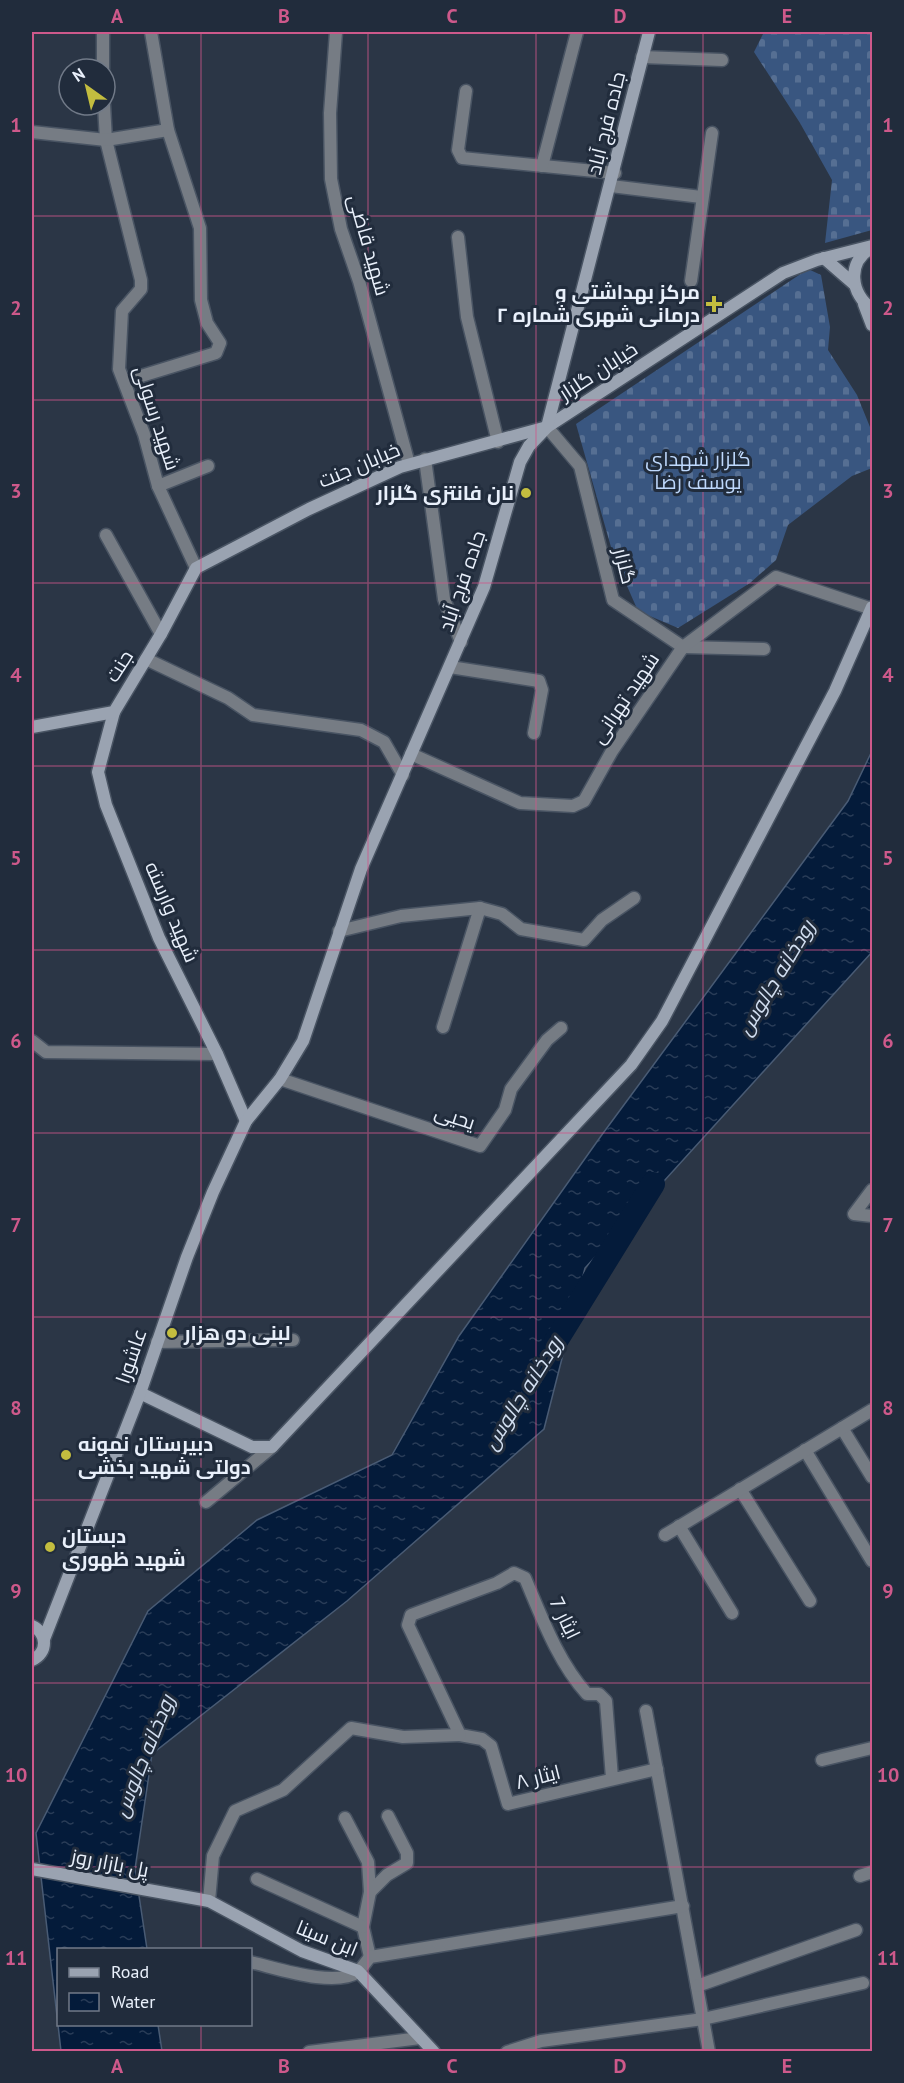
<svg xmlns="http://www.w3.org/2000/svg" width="904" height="2083" viewBox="0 0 904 2083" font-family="'PT Sans',Cairo,sans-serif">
	<defs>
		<pattern id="cemetery-stones" width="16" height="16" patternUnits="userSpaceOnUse" patternTransform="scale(1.5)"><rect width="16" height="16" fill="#395680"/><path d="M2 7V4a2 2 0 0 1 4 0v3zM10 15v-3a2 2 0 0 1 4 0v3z" fill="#566f93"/></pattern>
		<pattern id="water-ripples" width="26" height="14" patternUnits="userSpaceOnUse" patternTransform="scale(1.5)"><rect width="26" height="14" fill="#041b3a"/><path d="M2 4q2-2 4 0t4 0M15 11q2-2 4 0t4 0" fill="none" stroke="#293c57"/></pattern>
	</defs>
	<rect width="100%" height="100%" fill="#2b3646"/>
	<!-- cemetery -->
	<g fill="url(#cemetery-stones)">
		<polygon points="764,32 872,32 872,230 825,243 832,180 800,123 754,52"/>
		<polygon points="808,269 821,275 830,327 828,350 857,395 872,432 872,468 852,476 788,525 776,560 750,583 678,628 638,611 613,554 576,424"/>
	</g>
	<!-- water -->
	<polygon fill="url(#water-ripples)" stroke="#495b74" stroke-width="1.5" points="872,751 872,952 585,1268 544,1429 347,1601 152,1754 135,1869 147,1949 58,1950 58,2024 158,2025 162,2051 61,2051 36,1833 148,1611 257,1520 392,1455 459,1336 601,1136 848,801"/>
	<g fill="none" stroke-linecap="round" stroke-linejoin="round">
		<!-- river -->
		<polyline stroke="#041b3a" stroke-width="24" points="556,1341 653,1184"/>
		<!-- street casing -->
		<g stroke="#495463" stroke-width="15">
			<g id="street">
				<polyline points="336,32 330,113 331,179 341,229 359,281 409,464"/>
				<polyline points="642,57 722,60"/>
				<polyline points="103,69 103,32"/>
				<polyline points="466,91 458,150 462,158 615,173"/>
				<polyline points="104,105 106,140 141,280 141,289 122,311 119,369 144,434 158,486 196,568"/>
				<polyline points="32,132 106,140 168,130"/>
				<polyline points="542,166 577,32"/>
				<polyline points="611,186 701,197"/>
				<polyline points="458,237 467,317 498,442"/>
				<polyline points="691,281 712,133"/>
				<polyline points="125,381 216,353 220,343 207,323 201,300 200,228 168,130 151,32"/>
				<polyline points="547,427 580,466 613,600 683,647 764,649"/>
				<polyline points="425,459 444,599 461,642"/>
				<polyline points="158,486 208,466"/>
				<polyline points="106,535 161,634"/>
				<polyline points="146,659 228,698 253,715 361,730 384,742 403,775"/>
				<polyline points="450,667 539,681 542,690 534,733"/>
				<polyline points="411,754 520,803 573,806 584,801 612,751 683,647 776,577 872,609"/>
				<polyline points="339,931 401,916 480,908 502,914 521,929 584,940 602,920 634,898"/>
				<polyline points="443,1027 480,908"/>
				<polyline points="32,1041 46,1052 217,1054"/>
				<polyline points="280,1079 480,1146 505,1110 511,1089 547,1040 561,1028"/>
				<polyline points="872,1190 854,1214 872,1216"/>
				<polyline points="157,1342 293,1340"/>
				<polyline points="842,1428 872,1477"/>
				<polyline points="805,1450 872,1561"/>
				<polyline points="740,1489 810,1601"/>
				<polyline points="206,1502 272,1447"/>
				<polyline points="679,1526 732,1613"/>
				<polyline points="665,1535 872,1410"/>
				<polyline points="646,1711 709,2052"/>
				<polyline points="822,1760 872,1748"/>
				<path d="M612 1778 606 1701 599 1694H587C558 1662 542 1618 525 1578L514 1573 497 1583 411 1615 408 1625 460 1735 482 1739 491 1746 508 1804 657 1769"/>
				<polyline points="345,1818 368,1862 370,1892 363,1927 370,1957"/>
				<polyline points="860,1876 872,1872"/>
				<polyline points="257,1879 363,1927"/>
				<polyline points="370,1892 387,1875 407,1863 407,1853 388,1816"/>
				<polyline points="209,1901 213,1856 235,1811 283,1790 351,1728 403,1737 460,1735"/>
				<path d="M250 1962C277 1968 334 1988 358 1972 362 1968 366 1962 370 1957L683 1906"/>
				<polyline points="697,1986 856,1930"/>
				<polyline points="309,2052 420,2038"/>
				<polyline points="507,2052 541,2041 703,2019 863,1983"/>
			</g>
		</g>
		<!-- secondary casing -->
		<g stroke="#495463" stroke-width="15">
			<g id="secondary">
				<path d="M871 248C846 263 851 294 872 309"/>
				<polyline points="824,258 854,284"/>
				<polyline points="864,304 872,325"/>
				<polyline points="114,712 98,772 106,805 159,938 217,1054 246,1121"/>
				<polyline points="32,727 114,712 161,634 196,568 309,509 400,467 547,427 783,273 817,260 872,246"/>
				<polyline points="140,1393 252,1447 272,1447 631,1065 662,1021 835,691 872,607"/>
				<path d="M32 1626C48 1633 48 1653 32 1660"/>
				<polyline points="44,1639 140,1393 187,1257 213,1192 246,1121 280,1079 303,1041 361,869 484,587 520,462 529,446 547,427 649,32"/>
				<polyline points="32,1869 209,1901 302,1951 358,1971 434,2052"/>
			</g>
		</g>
		<!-- street -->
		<use href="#street" stroke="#767c84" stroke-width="12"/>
		<!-- secondary -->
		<use href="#secondary" stroke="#9aa3b1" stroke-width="12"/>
	</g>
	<!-- grid -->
	<path fill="none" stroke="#ce598b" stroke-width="1.5" stroke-opacity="0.55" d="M201 32V1950M368 32V2052M536 32V2052M703 32V2052M32 216H872M32 400H872M32 583H872M32 766H872M32 950H872M32 1133H872M32 1317H872M32 1500H872M32 1683H872M32 1867H872M201 2024V2052"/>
	<!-- markers -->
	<g fill="#c3bd3f" stroke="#212c3c" stroke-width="2">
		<path d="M711 295h6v6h6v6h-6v6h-6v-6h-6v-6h6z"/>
		<circle cx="526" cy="493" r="6"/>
		<circle cx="172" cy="1333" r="6"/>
		<circle cx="66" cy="1455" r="6"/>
		<circle cx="50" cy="1547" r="6"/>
	</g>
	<g text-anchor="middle" stroke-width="6" stroke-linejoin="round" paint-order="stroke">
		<!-- street labels -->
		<g font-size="20" fill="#e9f0fb" stroke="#212c3c">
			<text transform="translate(606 123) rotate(-76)" y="7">جاده فرج آباد</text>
			<text transform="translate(369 245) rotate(74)" y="7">شهید قاضی</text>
			<text transform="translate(598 371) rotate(-33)" y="7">خیابان گلزار</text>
			<text transform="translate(157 418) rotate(72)" y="7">شهید رسولی</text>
			<text transform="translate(359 465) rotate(-23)" y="7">خیابان جنت</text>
			<text transform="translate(625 566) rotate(76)" y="7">گلزار</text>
			<text transform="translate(462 581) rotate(-71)" y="7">جاده فرج آباد</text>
			<text transform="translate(119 666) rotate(-58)" y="7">جنت</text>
			<text transform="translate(625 698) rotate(-56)" y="7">شهید تهرانی</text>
			<text transform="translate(172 912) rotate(67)" y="7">شهید وارسته</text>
			<text transform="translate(455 1117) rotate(18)" y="7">یحیی</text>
			<text transform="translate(131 1356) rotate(-71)" y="7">عاشورا</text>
			<text transform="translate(565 1618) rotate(64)" y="7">ایثار 7</text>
			<text transform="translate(538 1777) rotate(-14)" y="7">ایثار ۸</text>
			<text transform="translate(110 1863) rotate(11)" y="7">پل بازار روز</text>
			<text transform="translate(327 1938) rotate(22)" y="7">ابن سینا</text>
		</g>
		<!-- poi labels -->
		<g font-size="20" font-weight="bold" fill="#e9f0fb" stroke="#212c3c" text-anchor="start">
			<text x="700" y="299" text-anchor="end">مرکز بهداشتی و<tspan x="700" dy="23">درمانی شهری شماره ۲</tspan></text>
			<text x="514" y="500" text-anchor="end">نان فانتزی گلزار</text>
			<text x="184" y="1340">لبنی دو هزار</text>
			<text x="78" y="1451">دبیرستان نمونه<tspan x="78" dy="23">دولتی شهید بخشی</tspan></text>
			<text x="62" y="1543">دبستان<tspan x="62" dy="23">شهید ظهوری</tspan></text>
		</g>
		<!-- park labels -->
		<g font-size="20" fill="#bfd9fd" stroke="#212c3c">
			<text x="698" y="466">گلزار شهدای<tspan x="698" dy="23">یوسف رضا</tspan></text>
		</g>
		<!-- water labels -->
		<g font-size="21" font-style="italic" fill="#d1def0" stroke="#212c3c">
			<text transform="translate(776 978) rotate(-59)" y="7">رودخانه چالوس</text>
			<text transform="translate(523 1393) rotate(-58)" y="7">رودخانه چالوس</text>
			<text transform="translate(144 1756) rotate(-68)" y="7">رودخانه چالوس</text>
		</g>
	</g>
	<!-- border -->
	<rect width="904" height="2083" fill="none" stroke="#212c3c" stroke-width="66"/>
	<!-- legend -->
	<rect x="57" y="1948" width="195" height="78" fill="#212c3c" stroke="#717a88" stroke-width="1.5"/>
	<rect x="69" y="1968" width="30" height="9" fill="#9aa3b1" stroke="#717a88" stroke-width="1.5"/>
	<text x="111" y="1978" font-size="18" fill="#e9f0fb">Road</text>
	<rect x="69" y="1993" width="30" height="18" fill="url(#water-ripples)" stroke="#717a88" stroke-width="1.5"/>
	<text x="111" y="2008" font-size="18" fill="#e9f0fb">Water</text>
	<!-- north arrow -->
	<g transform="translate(87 87) rotate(326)"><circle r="28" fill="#212c3c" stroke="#717a88" stroke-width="1.5"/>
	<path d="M0-4.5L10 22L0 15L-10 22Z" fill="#c3bd3f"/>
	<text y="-9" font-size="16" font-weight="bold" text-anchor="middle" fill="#e9f0fb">N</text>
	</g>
	<rect x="33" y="33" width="838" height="2017" fill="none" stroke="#ce598b" stroke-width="2"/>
	<g font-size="20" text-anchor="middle" font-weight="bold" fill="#ce598b">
		<text x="117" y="23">A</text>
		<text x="284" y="23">B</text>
		<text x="452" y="23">C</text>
		<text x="620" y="23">D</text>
		<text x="787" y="23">E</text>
		<text x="16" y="132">1</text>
		<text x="888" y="132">1</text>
		<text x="16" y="315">2</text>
		<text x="888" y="315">2</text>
		<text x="16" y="498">3</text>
		<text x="888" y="498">3</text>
		<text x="16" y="682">4</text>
		<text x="888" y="682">4</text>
		<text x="16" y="865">5</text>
		<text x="888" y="865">5</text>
		<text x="16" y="1048">6</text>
		<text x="888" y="1048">6</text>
		<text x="16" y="1232">7</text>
		<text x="888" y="1232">7</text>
		<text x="16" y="1415">8</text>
		<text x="888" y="1415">8</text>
		<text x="16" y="1598">9</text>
		<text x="888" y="1598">9</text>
		<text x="16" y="1782">10</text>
		<text x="888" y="1782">10</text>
		<text x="16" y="1965">11</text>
		<text x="888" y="1965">11</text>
		<text x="117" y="2073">A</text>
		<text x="284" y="2073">B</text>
		<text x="452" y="2073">C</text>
		<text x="620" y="2073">D</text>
		<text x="787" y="2073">E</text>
	</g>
</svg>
